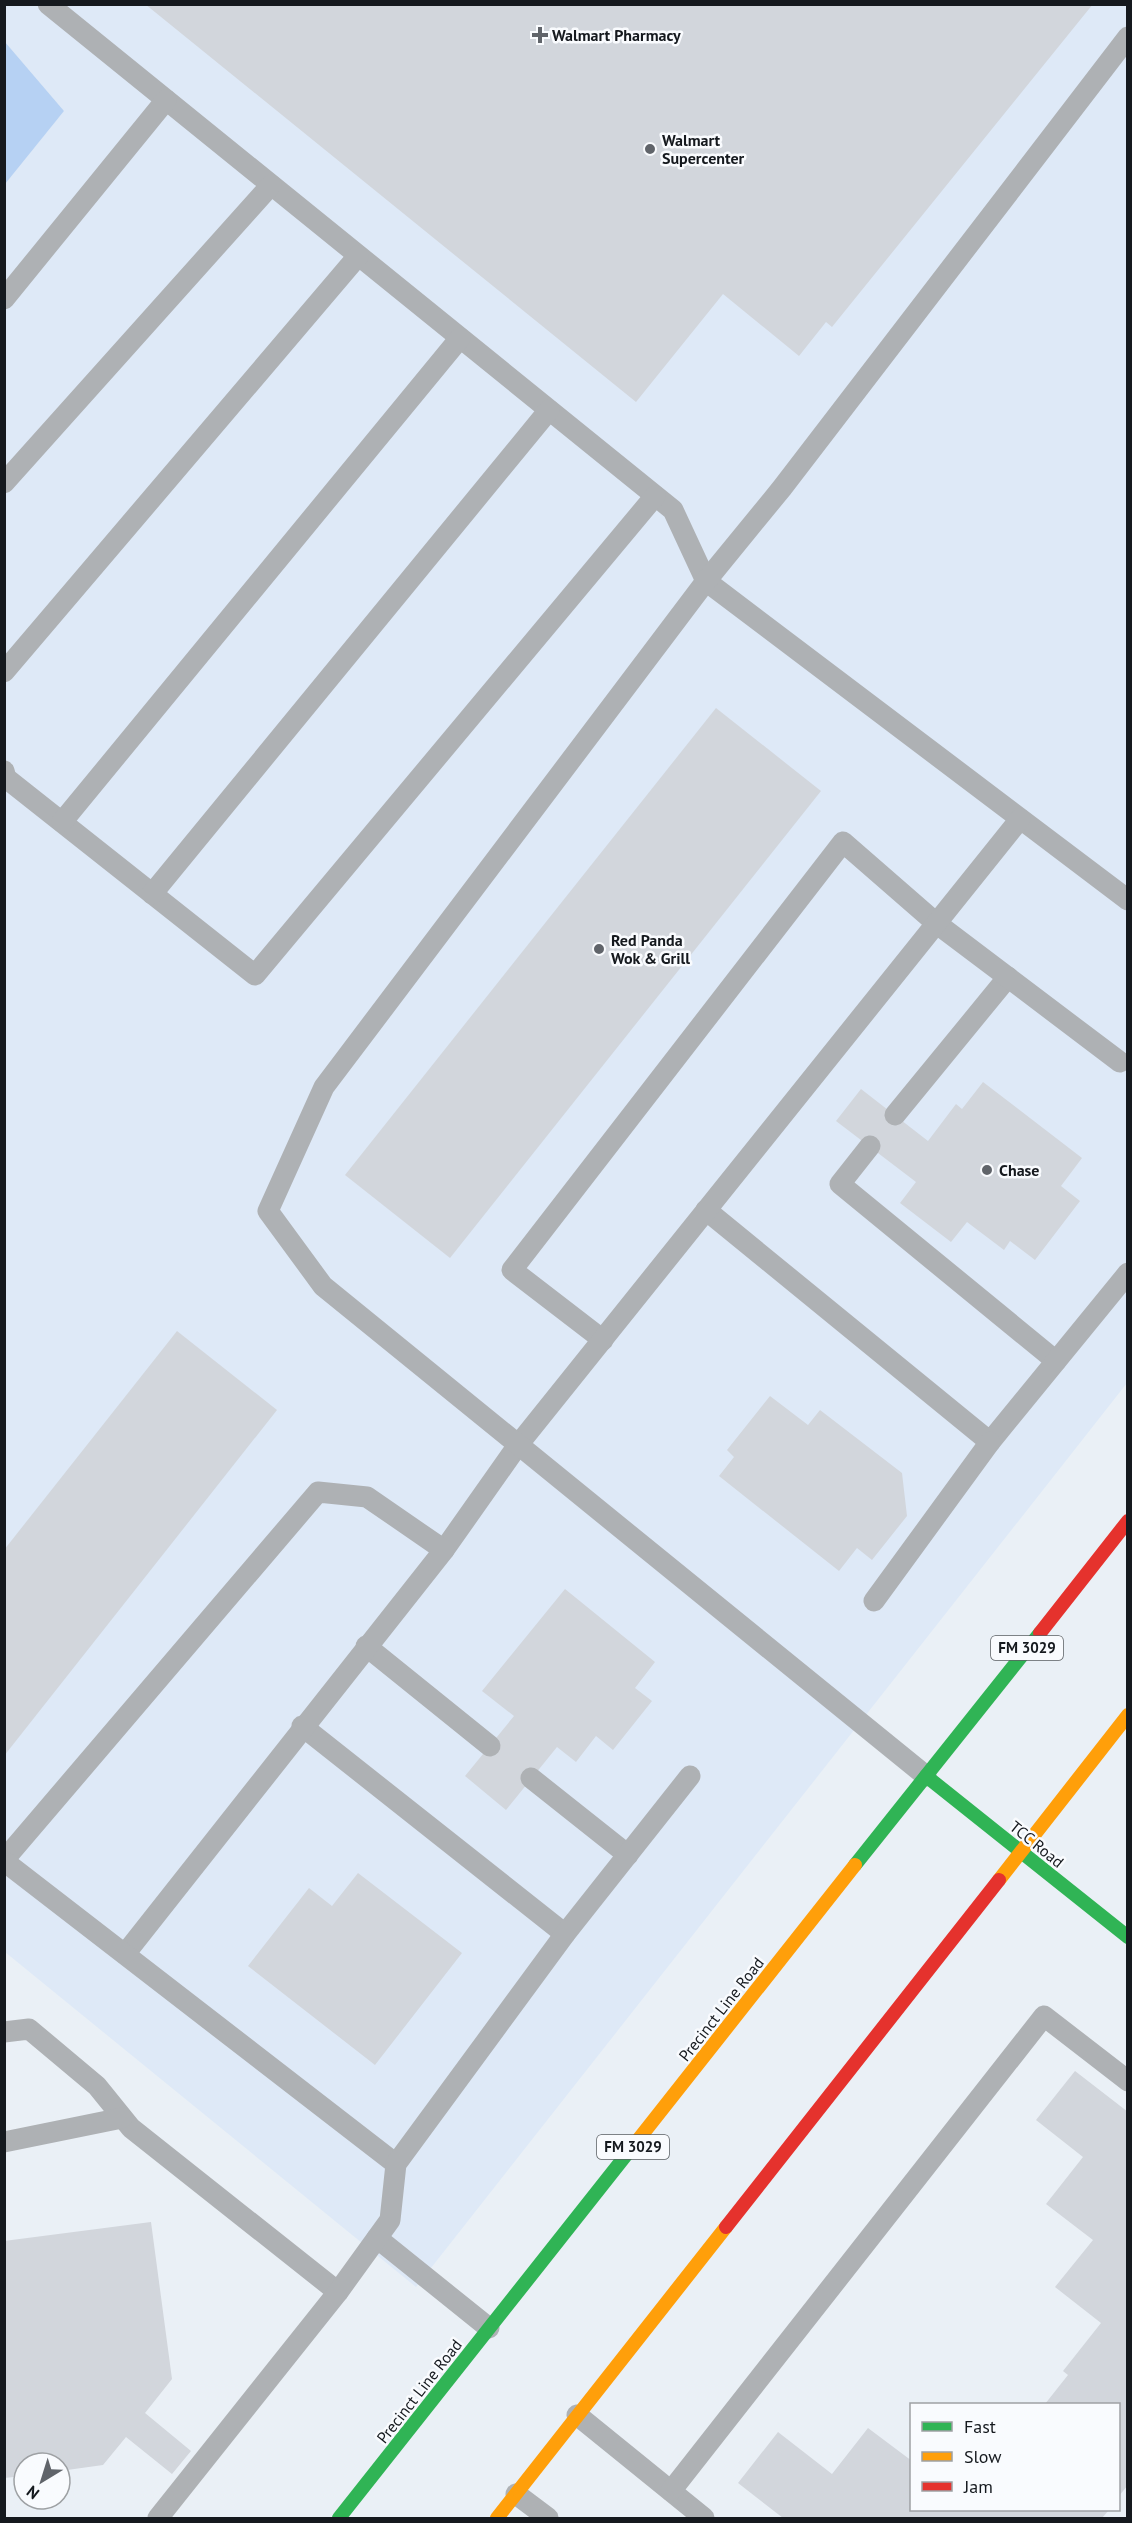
<svg xmlns="http://www.w3.org/2000/svg" width="1132" height="2523" viewBox="0 0 1132 2523" font-family="'PT Sans',sans-serif">
	<rect width="100%" height="100%" fill="#eaf0f6"/>
	<!-- built -->
	<polygon fill="#dee9f7" points="4,5 1127,5 1127,1383 416,2287 5,1952 4,184 64,111 5,42"/>
	<!-- forest -->
	<polygon fill="#b6d1f3" points="5,42 64,111 5,184 4,184"/>
	<!-- building -->
	<g fill="#d2d6dc">
		<polygon points="145,4 1093,4 832,327 826,322 799,356 723,294 636,402"/>
		<polygon points="716,708 821,791 450,1258 345,1175"/>
		<polygon points="983,1082 1082,1158 1061,1186 1080,1201 1035,1260 1010,1241 1004,1250 967,1222 951,1242 900,1203 916,1182 836,1121 861,1089 928,1141 956,1104 962,1109"/>
		<polygon points="177,1331 277,1410 4,1756 4,1550"/>
		<polygon points="770,1396 808,1425 820,1410 902,1473 907,1516 872,1560 857,1548 839,1571 719,1476 734,1457 727,1450"/>
		<polygon points="565,1589 655,1662 635,1688 652,1701 613,1750 596,1736 576,1762 557,1747 506,1810 465,1776 514,1716 482,1691"/>
		<polygon points="358,1873 462,1953 375,2065 248,1966 309,1888 332,1906"/>
		<polygon points="1075,2071 1128,2112 1128,2485 1118,2497 1118,2404 1045,2404 1068,2375 1063,2371 1101,2323 1055,2287 1093,2240 1046,2204 1083,2157 1036,2120"/>
		<polygon points="151,2222 172,2379 145,2413 191,2451 172,2474 126,2437 103,2465 60,2471 60,2463 24,2463 24,2476 4,2478 4,2241"/>
		<polygon points="868,2428 912,2461 912,2510 1109,2510 1102,2518 783,2518 738,2483 778,2432 832,2474"/>
	</g>
	<g fill="none" stroke-linecap="round" stroke-linejoin="round">
		<!-- lane -->
		<g stroke="#aeb1b4" stroke-width="21">
			<polyline points="48,4 673,510 706,581 1128,900"/>
			<polyline points="4,299 166,100"/>
			<polyline points="4,483 271,185"/>
			<polyline points="4,672 358,256"/>
			<polyline points="4,771 6,778 255,975 655,496"/>
			<polyline points="62,822 460,338"/>
			<polyline points="152,894 549,410"/>
			<polyline points="895,1115 1008,977"/>
			<polyline points="870,1146 840,1184 1056,1361"/>
			<polyline points="706,1210 990,1442 1128,1273"/>
			<polyline points="603,1340 512,1270 843,842 936,923 1120,1062"/>
			<polyline points="444,1550 518,1445 1020,819"/>
			<polyline points="874,1601 990,1442"/>
			<polyline points="366,1646 490,1746"/>
			<polyline points="302,1726 565,1934"/>
			<polyline points="926,1776 323,1286 268,1211 324,1087 706,581 782,488 1128,37"/>
			<polyline points="531,1778 628,1855"/>
			<polyline points="4,1860 318,1492 367,1497 444,1550 125,1954"/>
			<polyline points="4,1861 396,2164"/>
			<polyline points="4,2032 29,2029 97,2086 131,2128 338,2292"/>
			<polyline points="4,2142 122,2118"/>
			<polyline points="377,2238 489,2328"/>
			<polyline points="577,2415 704,2518"/>
			<polyline points="671,2491 1044,2016 1128,2081"/>
			<polyline points="516,2494 548,2518"/>
			<polyline points="158,2518 338,2292 390,2220 396,2164 565,1934 690,1776"/>
		</g>
		<!-- fast -->
		<g stroke="#30b455" stroke-width="14">
			<polyline points="926,1776 1128,1937"/>
			<polyline points="855,1865 1040,1633"/>
			<polyline points="339,2518 634,2145"/>
		</g>
		<!-- slow -->
		<g stroke="#ff9f0a" stroke-width="14">
			<polyline points="999,1880 1128,1715"/>
			<polyline points="634,2145 855,1865"/>
			<polyline points="497,2518 726,2227"/>
		</g>
		<!-- jam -->
		<g stroke="#e5322d" stroke-width="14">
			<polyline points="1040,1633 1128,1521"/>
			<polyline points="726,2227 999,1880"/>
		</g>
	</g>
	<!-- markers -->
	<g fill="#60646a" stroke="#f9fbfe" stroke-width="2">
		<path d="M537 26h6v6h6v6h-6v6h-6v-6h-6v-6h6z"/>
		<circle cx="650" cy="149" r="6"/>
		<circle cx="599" cy="949" r="6"/>
		<circle cx="987" cy="1170" r="6"/>
	</g>
	<g text-anchor="middle" stroke-width="5" stroke-linejoin="round" paint-order="stroke">
		<!-- shield labels -->
		<g fill="#f9fbfe" stroke="#595d61" stroke-width="1.5">
			<rect x="991" y="1636" width="72" height="24" rx="4.5"/>
			<rect x="597" y="2135" width="72" height="24" rx="4.5"/>
		</g>
		<g font-size="15" font-weight="bold" fill="#15191e">
			<text x="1027" y="1653">FM 3029</text>
			<text x="633" y="2152">FM 3029</text>
		</g>
		<!-- poi labels -->
		<g font-size="16" font-weight="bold" fill="#15191e" stroke="#f9fbfe" text-anchor="start">
			<text x="552" y="41">Walmart Pharmacy</text>
			<text x="662" y="146">Walmart<tspan x="662" dy="18">Supercenter</tspan></text>
			<text x="611" y="946">Red Panda<tspan x="611" dy="18">Wok &amp; Grill</tspan></text>
			<text x="999" y="1176">Chase</text>
		</g>
		<!-- street labels -->
		<g font-size="16" fill="#15191e" stroke="#f9fbfe">
			<text transform="translate(1037 1844) rotate(39)" y="6">TCC Road</text>
			<text transform="translate(721 2009) rotate(-52)" y="6">Precinct Line Road</text>
			<text transform="translate(419 2391) rotate(-52)" y="6">Precinct Line Road</text>
		</g>
	</g>
	<!-- border -->
	<rect width="1132" height="2523" fill="none" stroke="#15191e" stroke-width="12"/>
	<!-- legend -->
	<rect x="910" y="2403" width="210" height="108" fill="#f9fbfe" stroke="#9ea1a4" stroke-width="1.5"/>
	<rect x="922" y="2422" width="30" height="9" fill="#30b455" stroke="#9ea1a4" stroke-width="1.5"/>
	<text x="964" y="2433" font-size="18" fill="#15191e">Fast</text>
	<rect x="922" y="2452" width="30" height="9" fill="#ff9f0a" stroke="#9ea1a4" stroke-width="1.5"/>
	<text x="964" y="2463" font-size="18" fill="#15191e">Slow</text>
	<rect x="922" y="2482" width="30" height="9" fill="#e5322d" stroke="#9ea1a4" stroke-width="1.5"/>
	<text x="964" y="2493" font-size="18" fill="#15191e">Jam</text>
	<!-- north arrow -->
	<g transform="translate(42 2481) rotate(218)"><circle r="28" fill="#f9fbfe" stroke="#9ea1a4" stroke-width="1.5"/>
	<path d="M0-4.5L10 22L0 15L-10 22Z" fill="#60646a"/>
	<text y="-9" font-size="16" font-weight="bold" text-anchor="middle" fill="#15191e">N</text>
	</g>
</svg>
